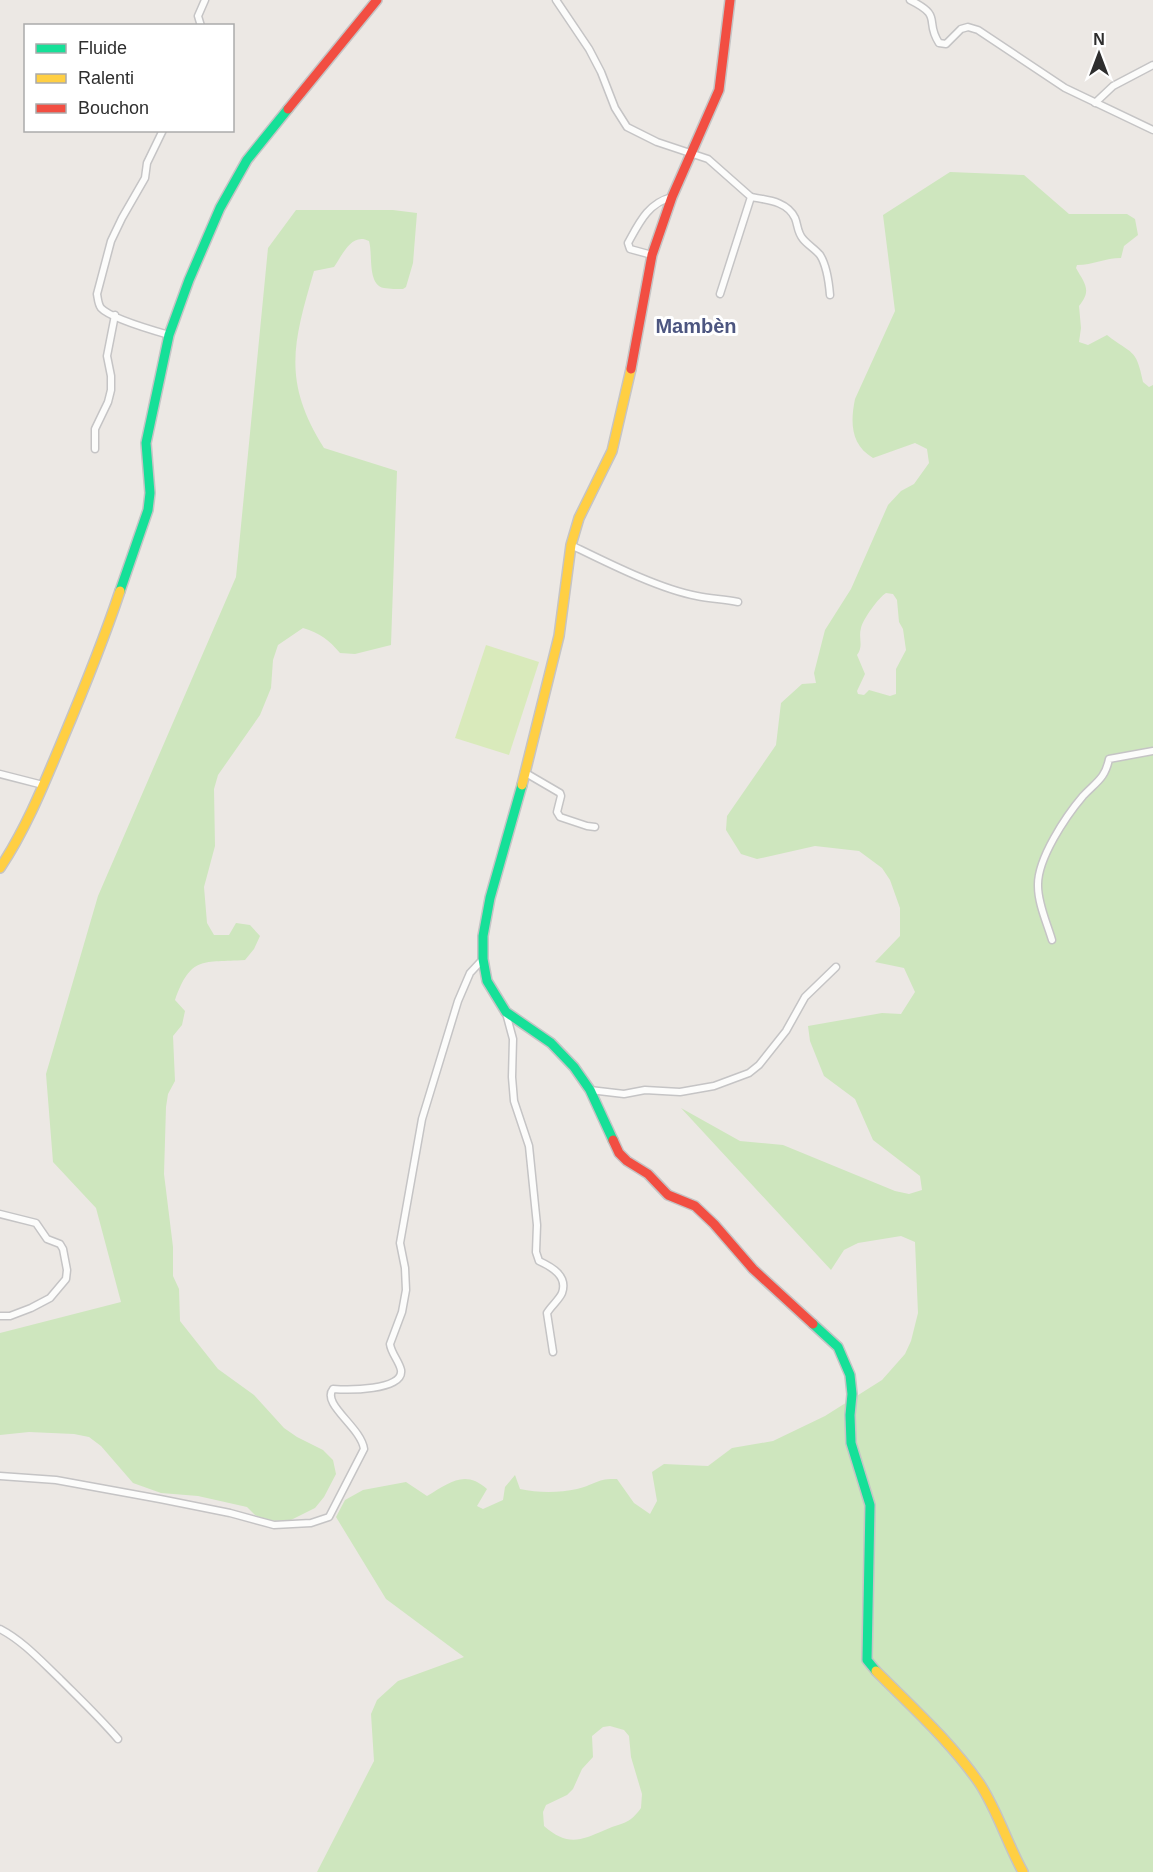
<svg xmlns="http://www.w3.org/2000/svg" width="1153" height="1872" viewBox="0 0 1153 1872" font-family="Arial,sans-serif">
	<rect width="100%" height="100%" fill="#ece8e4"/>
	<!-- green -->
	<g fill="#cee6be" fill-rule="evenodd">
		<path d="M950 172 1024 175 1069 214H1127L1135 219 1138 235 1124 246 1121 258C1105 258 1093 265 1077 265L1076 268C1085 284 1092 290 1079 306L1081 328 1079 342 1088 345 1107 335C1132 355 1136 347 1143 382L1149 387 1153 385V1872H317L374 1761 371 1714 377 1700 398 1681 464 1657 386 1599 336 1517 345 1500 363 1490 406 1482 427 1496C449 1483 465 1469 487 1489L477 1506 483 1509 503 1500 505 1487 515 1475 520 1489C538 1493 559 1493 577 1489 594 1485 597 1478 617 1479L634 1503 650 1514 657 1501 652 1472 664 1464 708 1466 732 1448 773 1441 825 1416 882 1380 905 1354 911 1341 918 1313 915 1242 901 1236 858 1243 844 1250 831 1270 681 1108 740 1141 783 1145 895 1191 909 1194 922 1190 920 1176 873 1140 855 1099 824 1076 810 1041 808 1026 882 1013 901 1014 915 992 904 968 875 962 900 936V908L890 880 882 868 859 851 815 846 757 859 741 854 726 830 727 816 776 745 781 703 802 684 816 683 814 673 825 630 851 589 888 505 901 491 914 484 929 463 927 449 915 443 873 458C851 445 850 423 855 399L895 311 883 215ZM886 593 893 594 897 600 899 622 903 629 906 650 896 669V694L890 696 869 690 864 695 858 694 857 691 865 674 857 655C864 646 858 638 861 628 863 619 879 597 886 593ZM610 1726 624 1730 629 1736 631 1757 642 1794 641 1808C628 1826 622 1822 605 1830 580 1841 567 1846 544 1826L543 1812 546 1805 567 1795 573 1789 582 1769 593 1757 592 1736 603 1727Z"/>
		<path d="M296 210H393L417 213 413 263 406 287 403 289C397 289 390 289 384 288 367 285 373 254 369 241 352 232 343 254 334 267L314 271C293 343 282 381 324 448L397 471 391 645 355 654 340 653C329 640 320 633 303 628L278 645 273 660 271 688 260 715 218 775 214 789 215 846 204 887 207 923 214 935H229L236 923 250 925 260 936 254 949 245 960C203 963 191 955 175 1000L185 1011 182 1025 173 1036 175 1081 168 1094 166 1107 164 1174 173 1247V1276L179 1289 180 1321 218 1369 254 1395 284 1428 297 1437 323 1450 333 1460 336 1474 324 1497 315 1508 291 1520 268 1521 255 1515 247 1507 198 1496 161 1493 133 1483 101 1446 89 1437 74 1434 29 1432 0 1435V1333L121 1302 96 1208 53 1162 46 1074 98 896 236 577 268 248Z"/>
	</g>
	<!-- pitch -->
	<polygon fill="#d9eabb" points="486,645 539,662 509,755 455,738"/>
	<g fill="none" stroke-linecap="round" stroke-linejoin="round">
		<!-- street casing -->
		<g stroke="#c5c4c5" stroke-width="9">
			<g id="street">
				<polyline points="556,0 589,49 601,72 615,108 627,127 657,142 708,159 751,197 720,294"/>
				<path d="M910 0C944 17 924 20 939 43L946 44 961 29 968 27 978 30 1065 88 1153 130"/>
				<polyline points="201,26 198,16 205,0"/>
				<polyline points="1095,103 1113,86 1153,65"/>
				<path d="M163 130 147 163 145 178 122 218 111 241 97 294C98 299 98 304 101 308 110 318 155 331 169 335"/>
				<path d="M751 197C767 200 787 201 795 218 798 225 797 232 803 239 808 245 815 249 820 255 827 266 829 283 830 295"/>
				<path d="M652 255 630 249 628 243C639 223 648 203 672 197"/>
				<polyline points="95,449 95,429 108,402 111,390 111,376 107,356 115,315"/>
				<path d="M571 545C606 562 659 589 697 596 710 599 724 599 738 602"/>
				<polyline points="524,772 560,793 561,796 557,812 560,817 587,826 595,827"/>
				<polyline points="0,774 43,785"/>
				<path d="M1052 940C1047 923 1038 904 1038 886 1037 859 1066 816 1083 796 1096 782 1105 779 1109 759L1153 751"/>
				<path d="M506 1013 513 1039 512 1077 514 1101 529 1146 537 1225 536 1252 539 1261C552 1267 568 1276 562 1293 559 1300 551 1306 547 1313L553 1352"/>
				<polyline points="590,1090 624,1094 645,1090 680,1092 714,1086 749,1073 759,1065 786,1031 805,997 836,967"/>
				<polyline points="0,1214 36,1223 47,1239 60,1244 63,1249 67,1270 66,1279 50,1298 31,1308 10,1316 0,1316"/>
				<path d="M0 1476 56 1480 160 1499 230 1513 274 1525 311 1523 329 1517 364 1449C361 1427 321 1404 333 1389 346 1390 404 1391 401 1370 399 1361 391 1353 390 1344L402 1312 406 1290 405 1268 400 1243 422 1119 458 1001 470 973 483 959"/>
				<path d="M0 1629C23 1641 41 1661 60 1679 80 1699 100 1718 118 1739"/>
			</g>
		</g>
		<!-- fast casing -->
		<g stroke="#c5c4c5" stroke-width="12">
			<g id="fast">
				<polyline points="120,591 148,510 150,493 146,443 169,335 189,280 220,208 247,160 288,109"/>
				<polyline points="522,785 490,898 483,936 483,959 487,981 506,1012 551,1043 574,1067 590,1090 613,1140"/>
				<polyline points="813,1324 838,1347 850,1375 852,1394 850,1415 851,1443 870,1505 867,1660 876,1671"/>
			</g>
		</g>
		<!-- slow casing -->
		<g stroke="#c5c4c5" stroke-width="12">
			<g id="slow">
				<polyline points="522,785 559,636 571,545 579,518 612,451 631,369"/>
				<path d="M0 868C26 829 44 784 62 741 83 691 103 642 120 591"/>
				<path d="M876 1671C912 1707 951 1742 980 1784 998 1812 1007 1843 1023 1872"/>
			</g>
		</g>
		<!-- jam casing -->
		<g stroke="#c5c4c5" stroke-width="12">
			<g id="jam">
				<polyline points="288,109 377,0"/>
				<polyline points="631,369 652,255 672,197 719,90 730,0"/>
				<polyline points="613,1140 619,1153 627,1161 648,1174 668,1195 695,1206 714,1224 753,1269 813,1324"/>
			</g>
		</g>
		<!-- street -->
		<use href="#street" stroke="#fcfcfb" stroke-width="6"/>
		<!-- fast -->
		<use href="#fast" stroke="#16e098" stroke-width="9"/>
		<!-- slow -->
		<use href="#slow" stroke="#ffcf43" stroke-width="9"/>
		<!-- jam -->
		<use href="#jam" stroke="#f24e42" stroke-width="9"/>
	</g>
	<g text-anchor="middle" stroke-width="6" stroke-linejoin="round" paint-order="stroke">
		<!-- quarter labels -->
		<g font-size="20" font-weight="bold" fill="#4d5680" stroke="#fff">
			<text x="696" y="333">Mambèn</text>
		</g>
	</g>
	<!-- legend -->
	<rect x="24" y="24" width="210" height="108" fill="#ffffff" stroke="#ababab" stroke-width="1.5"/>
	<rect x="36" y="44" width="30" height="9" fill="#16e098" stroke="#ababab" stroke-width="1.5"/>
	<text x="78" y="54" font-size="18" fill="#2e2e2e">Fluide</text>
	<rect x="36" y="74" width="30" height="9" fill="#ffcf43" stroke="#ababab" stroke-width="1.5"/>
	<text x="78" y="84" font-size="18" fill="#2e2e2e">Ralenti</text>
	<rect x="36" y="104" width="30" height="9" fill="#f24e42" stroke="#ababab" stroke-width="1.5"/>
	<text x="78" y="114" font-size="18" fill="#2e2e2e">Bouchon</text>
	<!-- north arrow -->
	<g transform="translate(1099 54)" stroke="#ffffff" stroke-width="4.5" paint-order="stroke">
	<path d="M0-4.5L10 22L0 15L-10 22Z" fill="#2e2e2e"/>
	<text y="-9" font-size="16" font-weight="bold" text-anchor="middle" fill="#2e2e2e">N</text>
	</g>
</svg>
